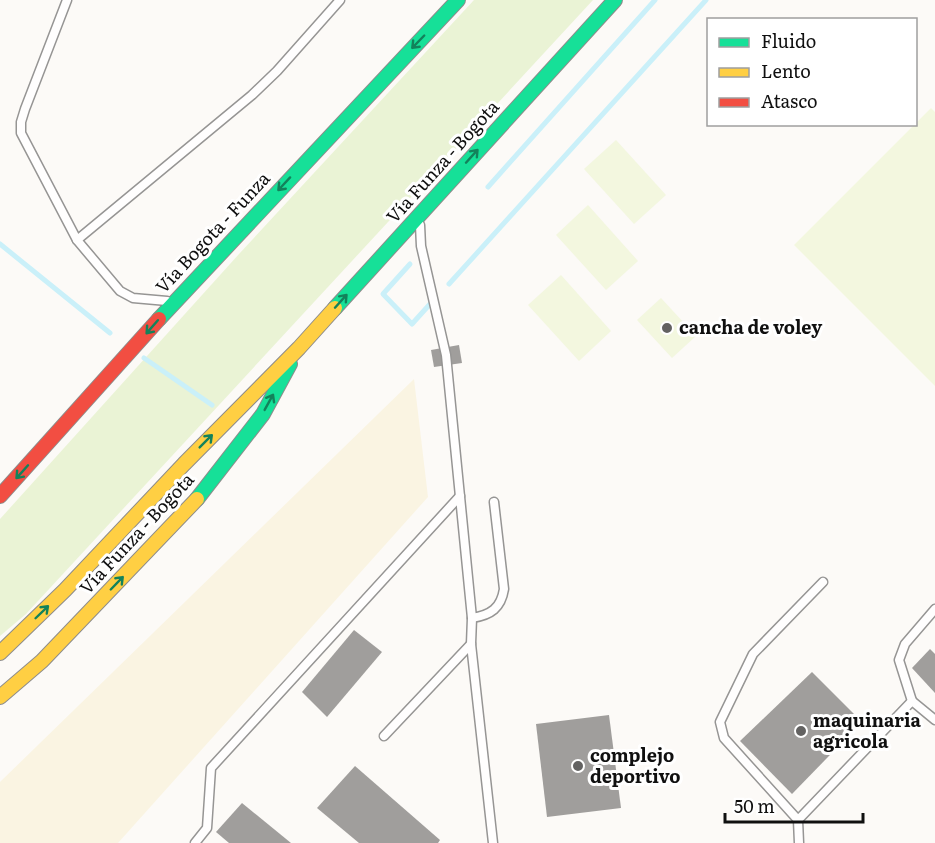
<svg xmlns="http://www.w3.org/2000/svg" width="935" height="843" viewBox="0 0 935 843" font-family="Literata,serif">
	<rect width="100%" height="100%" fill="#fcfaf7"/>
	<!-- farmland -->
	<polygon fill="#faf4e2" points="414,379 428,497 118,843 0,843 0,782"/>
	<!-- green -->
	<polygon fill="#eaf3d5" points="474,0 593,0 26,614 0,636 0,519 239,254"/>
	<!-- pitch -->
	<g fill="#f3f7df">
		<polygon points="931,108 935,112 935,386 794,245"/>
		<polygon points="616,140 666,195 634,224 584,169"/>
		<polygon points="588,205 638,261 606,290 556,235"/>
		<polygon points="561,275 611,331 579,361 528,305"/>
		<polygon points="661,298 696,336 672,358 637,320"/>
	</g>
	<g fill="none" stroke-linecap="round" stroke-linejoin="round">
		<!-- stream -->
		<g stroke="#caf0f9" stroke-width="5">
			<polyline points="488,187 655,0"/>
			<polyline points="0,244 110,333"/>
			<polyline points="410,264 383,294 412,324 430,304"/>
			<polyline points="449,284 706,0"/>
			<polyline points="144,358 212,405"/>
		</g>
	</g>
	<!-- building -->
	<g fill="#a09e9c">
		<polygon points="459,345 462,363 434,367 431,350"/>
		<polygon points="354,630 382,652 327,717 302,692"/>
		<polygon points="930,649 935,654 935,693 912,668"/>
		<polygon points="812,672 862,722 792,794 740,741"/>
		<polygon points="609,715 621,808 547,817 536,724"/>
		<polygon points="355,766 440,840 438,843 359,843 317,808"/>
		<polygon points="242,803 291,843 229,843 216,832"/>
	</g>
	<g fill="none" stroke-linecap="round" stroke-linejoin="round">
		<!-- lane casing -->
		<g stroke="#969594" stroke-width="11">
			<g id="lane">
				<polyline points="67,0 25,109 21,122 21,133 77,240 120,291 133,298 167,301"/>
				<polyline points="420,225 421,246 446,355 472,618 471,644 493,843"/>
				<polyline points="77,240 252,95 277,71 340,0"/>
				<path d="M472 618C491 615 501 608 504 589L494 502"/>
				<polyline points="912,701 899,660 905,644 935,609"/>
				<polyline points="384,736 471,644"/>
				<polyline points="798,820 724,738 720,722 753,654 823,582"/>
				<polyline points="195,843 207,828 211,768 460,496"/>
				<polyline points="799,843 798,820 912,701 935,720"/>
			</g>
		</g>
		<!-- fast casing -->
		<g stroke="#8d8c8b" stroke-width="16">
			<g id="fast">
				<polyline points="335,308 615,0"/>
				<polyline points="159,319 458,0"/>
				<polyline points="197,499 263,414 290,364"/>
			</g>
		</g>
		<!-- slow casing -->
		<g stroke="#8d8c8b" stroke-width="16">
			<g id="slow">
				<polyline points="0,653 65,590 184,464 299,348 335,308"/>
				<polyline points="0,697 42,661 197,499"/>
			</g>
		</g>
		<!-- jam casing -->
		<g stroke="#8d8c8b" stroke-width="16">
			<polyline id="jam" points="0,496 159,319"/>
		</g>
		<!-- lane -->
		<use href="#lane" stroke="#fffefe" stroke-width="8"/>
		<!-- fast -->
		<use href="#fast" stroke="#16e098" stroke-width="14"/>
		<!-- slow -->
		<use href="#slow" stroke="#ffcf43" stroke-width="14"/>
		<!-- jam -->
		<use href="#jam" stroke="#f24e42" stroke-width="14"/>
	</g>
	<!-- one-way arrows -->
	<defs><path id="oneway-shaft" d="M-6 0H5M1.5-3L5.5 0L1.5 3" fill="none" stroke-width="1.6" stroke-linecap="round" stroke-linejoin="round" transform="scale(1.5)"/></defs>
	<g stroke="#13825b">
		<use href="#oneway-shaft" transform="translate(418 42) rotate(134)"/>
		<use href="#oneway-shaft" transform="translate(472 156) rotate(-48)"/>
		<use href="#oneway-shaft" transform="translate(284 184) rotate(133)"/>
		<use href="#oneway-shaft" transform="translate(341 301) rotate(-48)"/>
		<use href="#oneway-shaft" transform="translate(152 327) rotate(131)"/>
		<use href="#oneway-shaft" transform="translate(269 402) rotate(-61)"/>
		<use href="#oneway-shaft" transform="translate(206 441) rotate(-45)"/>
		<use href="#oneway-shaft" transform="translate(22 472) rotate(132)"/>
		<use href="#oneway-shaft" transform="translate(117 583) rotate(-46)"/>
		<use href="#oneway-shaft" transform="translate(42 612) rotate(-44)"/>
	</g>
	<!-- markers -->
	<g fill="#636261" stroke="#fff" stroke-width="2">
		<circle cx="667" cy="328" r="6"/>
		<circle cx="801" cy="731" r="6"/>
		<circle cx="578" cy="766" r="6"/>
	</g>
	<g text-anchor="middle" stroke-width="6" stroke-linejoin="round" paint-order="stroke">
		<!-- street labels -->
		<g font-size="18" fill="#101010" stroke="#fff">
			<text transform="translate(443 162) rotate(-48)" y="6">Vía Funza - Bogota</text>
			<text transform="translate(213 233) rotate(-47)" y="6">Vía Bogota - Funza</text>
			<text transform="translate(137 534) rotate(-47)" y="6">Vía Funza - Bogota</text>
		</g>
		<!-- poi labels -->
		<g font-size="18" font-weight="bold" fill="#101010" stroke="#fff" text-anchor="start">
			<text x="679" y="334">cancha de voley</text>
			<text x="813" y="727">maquinaria<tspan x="813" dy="21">agricola</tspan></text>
			<text x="590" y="762">complejo<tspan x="590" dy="21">deportivo</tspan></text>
		</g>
	</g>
	<!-- legend -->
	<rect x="707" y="18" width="210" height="108" fill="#ffffff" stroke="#9f9f9f" stroke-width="1.5"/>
	<rect x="719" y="38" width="30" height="9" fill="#16e098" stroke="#9f9f9f" stroke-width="1.5"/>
	<text x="761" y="48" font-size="18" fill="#101010">Fluido</text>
	<rect x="719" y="68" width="30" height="9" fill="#ffcf43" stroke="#9f9f9f" stroke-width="1.5"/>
	<text x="761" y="78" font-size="18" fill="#101010">Lento</text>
	<rect x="719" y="98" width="30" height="9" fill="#f24e42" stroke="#9f9f9f" stroke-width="1.5"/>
	<text x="761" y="108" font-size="18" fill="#101010">Atasco</text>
	<!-- scale -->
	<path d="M725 813v9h138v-9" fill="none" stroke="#101010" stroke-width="3"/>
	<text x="734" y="813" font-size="18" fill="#101010" stroke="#ffffff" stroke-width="4.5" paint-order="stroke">50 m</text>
</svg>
